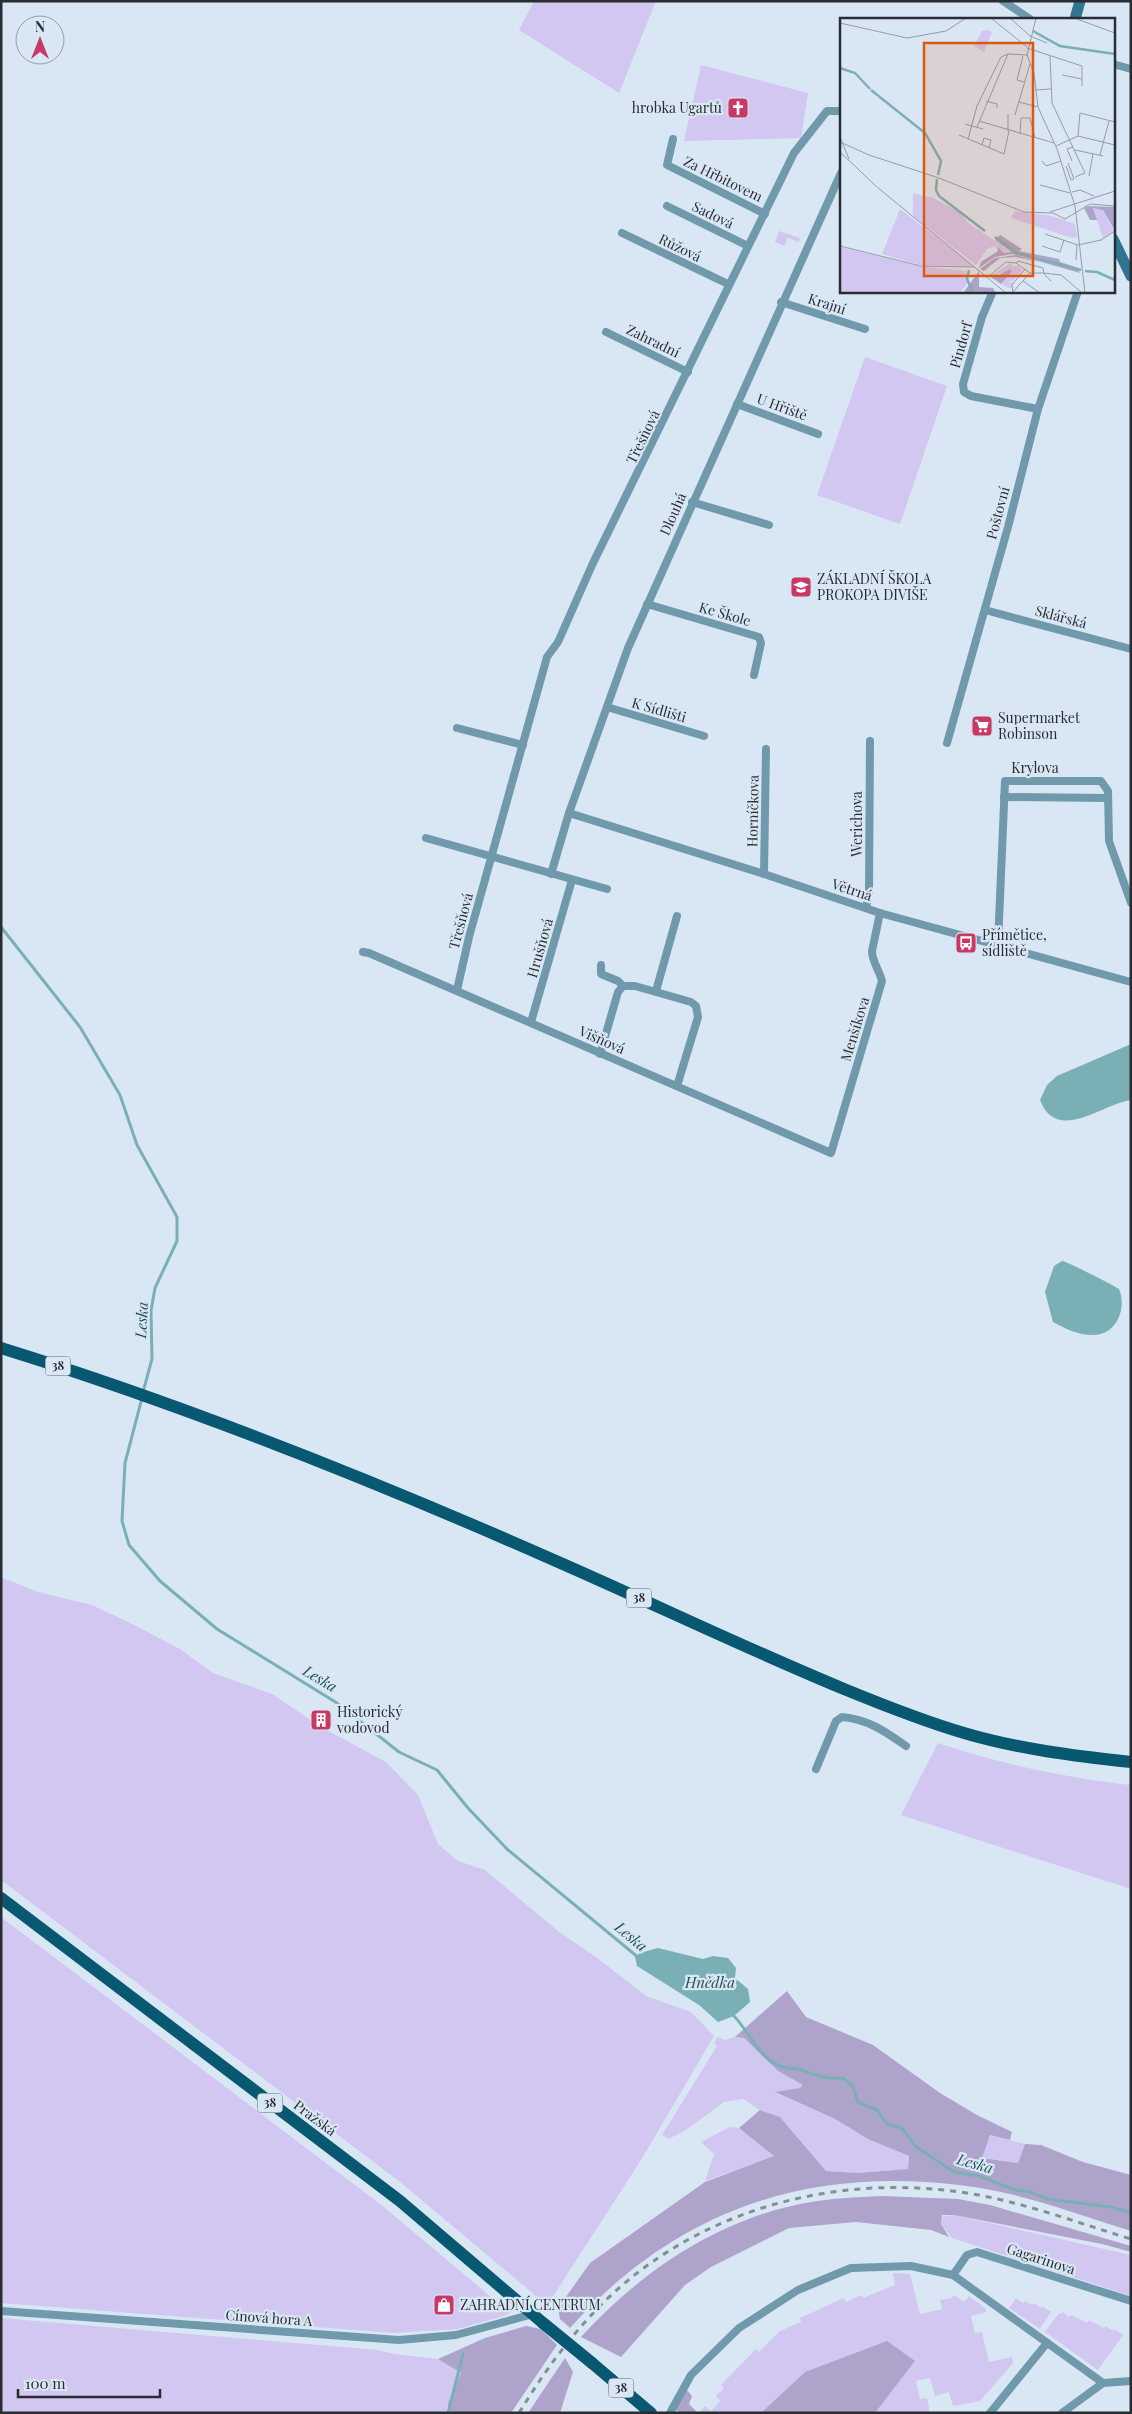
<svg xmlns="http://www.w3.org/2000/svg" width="1132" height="2414" viewBox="0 0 1132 2414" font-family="'Playfair Display',serif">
	<rect width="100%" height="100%" fill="#d9e7f5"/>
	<!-- green -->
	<g fill="#d2c7f0">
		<polygon points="534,1 656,1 619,93 519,30"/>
		<polygon points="701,65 808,93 801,138 684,141"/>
		<polygon points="779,231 800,238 799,242 788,238 784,246 775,242"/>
		<polygon points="865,357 947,386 900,524 817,495"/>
		<polygon points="1,1577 38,1592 92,1605 130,1623 180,1649 213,1673 272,1694 321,1727 386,1762 418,1795 438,1844 458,1861 485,1870 558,1931 596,1957 646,1996 691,2012 714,2036 641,2160 550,2301 542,2301 400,2182 1,1880"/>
		<path d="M938 1743C1001 1764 1064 1778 1131 1785V1889L901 1815Z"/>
		<polygon points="1,1917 384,2207 510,2313 504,2316 458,2329 394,2333 1,2303"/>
		<polygon points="717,2037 725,2040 735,2037 744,2038 778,2071 804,2085 800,2088 776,2093 835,2119 868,2139 909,2156 908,2169 857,2173 826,2171 780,2117 760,2110 743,2099 724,2102 689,2128 669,2139 662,2135 717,2046 714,2043"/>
		<polygon points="730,2127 739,2128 775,2156 705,2181 714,2154 701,2142"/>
		<polygon points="990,2135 1025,2144 1018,2163 982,2158"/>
		<polygon points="954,2215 1131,2255 1131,2296 952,2238 941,2224 943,2216"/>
		<polygon points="893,2273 910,2274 920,2314 942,2309 940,2300 952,2298 954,2295 964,2302 969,2296 986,2309 986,2312 971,2316 975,2333 982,2332 989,2362 1012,2357 1013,2363 980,2401 953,2406 949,2392 935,2396 930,2378 916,2381 920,2399 927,2398 930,2413 875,2413 915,2361 805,2372 761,2413 699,2413 705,2406 711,2411 720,2401 716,2396 724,2388 721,2385 756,2349 759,2352 780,2331 801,2322 800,2318 844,2298 846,2302 861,2295 863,2298 895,2285"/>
		<polygon points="1016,2298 1023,2303 1025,2301 1032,2305 1034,2303 1041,2308 1042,2306 1051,2312 1040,2329 1009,2308"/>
		<polygon points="1063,2312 1069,2317 1071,2315 1087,2323 1089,2320 1104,2328 1106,2326 1113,2331 1114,2329 1123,2335 1098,2370 1045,2332 1059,2313 1061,2314"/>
		<polygon points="1,2318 378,2350 394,2354 438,2359 461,2373 448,2403 449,2413 1,2413"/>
	</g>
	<!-- forest -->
	<g fill="#aea4cb">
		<path d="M787 1991 806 2017 873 2045 940 2093 977 2115 1012 2132 1010 2140 990 2135 982 2158 1018 2163 1025 2144 1041 2145 1083 2162 1131 2175V2231C1075 2214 1017 2191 959 2185 803 2167 676 2211 570 2328L560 2319 558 2308 590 2263 705 2182 774 2156 739 2128 760 2110 780 2117 826 2171 857 2173 908 2169 909 2156 868 2139 835 2119 775 2092 800 2088 803 2085 778 2071 744 2038 735 2037Z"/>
		<path d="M882 2196 958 2199 990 2205 1131 2246V2252L1102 2244 954 2215H942L941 2224 949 2237 931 2230 856 2222 789 2228 711 2267 685 2285 621 2357 581 2337C643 2269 724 2215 817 2201 838 2198 860 2197 882 2196Z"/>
		<polygon points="526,2326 541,2329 557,2345 511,2413 449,2413 448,2403 461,2373 438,2359 485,2338"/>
		<polygon points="887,2341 915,2361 875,2413 761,2413 805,2372"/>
		<polygon points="565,2358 573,2372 560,2413 528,2413"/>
		<polygon points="686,2389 692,2396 689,2404 698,2413 680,2413 675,2409"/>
	</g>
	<!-- water -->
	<g fill="#7ab0b5">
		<path d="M1131 1044V1100C1102 1104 1057 1144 1040 1100L1047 1085 1057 1076Z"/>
		<path d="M1062 1261C1066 1261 1113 1285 1119 1289 1127 1308 1117 1335 1093 1335 1078 1335 1066 1329 1053 1322L1045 1292 1054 1266Z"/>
		<polygon points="658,1948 703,1959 713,1956 728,1958 736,1968 735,1978 748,1989 750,2002 734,2016 718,2022 699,2005 637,1966 635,1957 640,1953"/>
	</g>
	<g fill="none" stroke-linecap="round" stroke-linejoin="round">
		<!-- stream -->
		<g stroke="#7ab0b5" stroke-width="3">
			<polyline points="1,927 80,1027 120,1095 137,1145 177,1217 177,1241 155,1288 151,1311 152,1359 143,1392"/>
			<polyline points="142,1398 125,1463 122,1521 129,1545 160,1581 217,1629 337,1703 399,1752 437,1770 468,1808 507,1849 639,1958"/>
			<path d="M732 2014C749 2030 759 2060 783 2067 789 2069 796 2068 802 2070 821 2077 824 2079 844 2078L853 2087 858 2102 877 2110 887 2124 902 2128 915 2146 954 2172 979 2176 1015 2190 1031 2192 1047 2199 1111 2207 1131 2213"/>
			<polyline points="448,2413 463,2354"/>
		</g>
		<!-- minor -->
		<g stroke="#709aac" stroke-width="8">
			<polyline points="1003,1 1030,19"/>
			<polyline points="1113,64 1131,69"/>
			<polyline points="673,139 667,165 765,214"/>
			<polyline points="667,206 748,246"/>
			<polyline points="622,233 728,284"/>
			<polyline points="993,291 982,317 963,384 964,392 971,396 1038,409"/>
			<polyline points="781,302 865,329"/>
			<polyline points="606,332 688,372"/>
			<polyline points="737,404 818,434"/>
			<polyline points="692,502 769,525"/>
			<polyline points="647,604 759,637 761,643 754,675"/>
			<polyline points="985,610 1131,649"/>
			<polyline points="607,707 704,736"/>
			<polyline points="457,728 523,745"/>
			<polyline points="947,743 1008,527 1038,409 1078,291"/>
			<polyline points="1004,797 1108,798"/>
			<polyline points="569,813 764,874 880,913 1131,982"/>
			<polyline points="426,838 607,889"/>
			<polyline points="551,874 569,813 628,648 841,173"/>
			<polyline points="764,874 766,749"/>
			<polyline points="866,907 869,892 870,741"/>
			<polyline points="998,944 1005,781 1101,781 1108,791 1109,841 1131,903"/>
			<path d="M363 952 369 953 831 1153 882 981C879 970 872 961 872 951L880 913"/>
			<polyline points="601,965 601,974 618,981 623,986"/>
			<polyline points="457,990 469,937 547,657 558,642 593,563 794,153 827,111 841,111"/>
			<polyline points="656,991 677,916"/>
			<polyline points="531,1022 572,880"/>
			<polyline points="600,1054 618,992 623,986 635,986 691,1002 696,1006 698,1017 677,1086"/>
			<path d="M816 1769 836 1721 842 1717C868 1719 886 1732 906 1746"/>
			<polyline points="953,2275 967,2255 977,2252 1131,2301"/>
			<polyline points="1,2311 399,2340 456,2335 533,2314"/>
			<polyline points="670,2413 691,2375 739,2328 798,2290 851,2268 911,2266 953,2275 1103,2383"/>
			<polyline points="990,2413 1047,2343"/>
			<polyline points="1062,2413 1103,2383 1131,2381"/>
		</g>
		<!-- secondary -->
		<g stroke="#30758f" stroke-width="11">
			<polyline points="1075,19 1080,1"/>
			<polyline points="1113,239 1131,276"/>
		</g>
		<!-- primary -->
		<g stroke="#085872" stroke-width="12">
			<path d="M1 1348C191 1407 375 1481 556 1561 652 1603 747 1649 844 1689 883 1705 923 1721 964 1733 1018 1749 1075 1756 1131 1762"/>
			<polyline points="1,1898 400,2201 543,2323"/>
			<polyline points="592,2363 651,2413"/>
		</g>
		<!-- rail -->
		<path stroke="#848e97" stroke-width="3" stroke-dasharray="6 6" stroke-linecap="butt" d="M519 2413C544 2372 572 2333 607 2299 700 2210 833 2174 960 2192 1018 2200 1075 2222 1131 2239"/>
		<!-- primary-bridge -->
		<polyline stroke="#085872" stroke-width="12" points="543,2323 592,2363"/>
	</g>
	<!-- icons -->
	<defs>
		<g id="church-square" transform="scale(1.125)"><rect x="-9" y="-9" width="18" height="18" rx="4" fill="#c73964" stroke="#d9e7f5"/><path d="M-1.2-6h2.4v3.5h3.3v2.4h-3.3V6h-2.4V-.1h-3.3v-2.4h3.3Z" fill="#fff"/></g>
		<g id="school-square" transform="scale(1.125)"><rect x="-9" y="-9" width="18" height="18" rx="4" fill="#c73964" stroke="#d9e7f5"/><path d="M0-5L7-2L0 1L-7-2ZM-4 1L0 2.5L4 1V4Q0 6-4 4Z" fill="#fff"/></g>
		<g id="supermarket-square" transform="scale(1.125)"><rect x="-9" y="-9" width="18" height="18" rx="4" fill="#c73964" stroke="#d9e7f5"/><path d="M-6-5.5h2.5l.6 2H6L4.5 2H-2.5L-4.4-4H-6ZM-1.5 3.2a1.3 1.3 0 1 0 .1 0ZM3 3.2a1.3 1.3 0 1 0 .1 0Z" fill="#fff"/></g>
		<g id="bus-square" transform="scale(1.125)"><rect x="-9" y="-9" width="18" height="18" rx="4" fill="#c73964" stroke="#d9e7f5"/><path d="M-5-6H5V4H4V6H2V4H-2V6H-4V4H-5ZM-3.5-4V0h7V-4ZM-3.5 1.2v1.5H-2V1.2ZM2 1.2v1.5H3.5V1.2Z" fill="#fff"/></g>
		<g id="building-square" transform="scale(1.125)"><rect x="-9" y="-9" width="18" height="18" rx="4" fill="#c73964" stroke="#d9e7f5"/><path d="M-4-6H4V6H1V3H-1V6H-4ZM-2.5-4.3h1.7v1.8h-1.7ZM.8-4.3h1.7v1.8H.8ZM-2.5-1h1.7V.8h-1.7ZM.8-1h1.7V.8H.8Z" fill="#fff"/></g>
		<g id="shop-square" transform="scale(1.125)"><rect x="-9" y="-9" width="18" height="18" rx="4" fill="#c73964" stroke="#d9e7f5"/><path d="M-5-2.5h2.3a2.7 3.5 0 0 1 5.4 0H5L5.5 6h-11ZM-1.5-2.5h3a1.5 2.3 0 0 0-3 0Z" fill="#fff"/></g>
	</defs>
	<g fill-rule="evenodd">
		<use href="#church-square" x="738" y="108"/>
		<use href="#school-square" x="801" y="587"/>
		<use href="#supermarket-square" x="982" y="726"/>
		<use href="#bus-square" x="966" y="943"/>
		<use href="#building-square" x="321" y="1720"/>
		<use href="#shop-square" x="444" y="2305"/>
	</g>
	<g text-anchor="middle" stroke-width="4.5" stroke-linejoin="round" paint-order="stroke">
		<!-- shield labels -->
		<g fill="#d9e7f5" stroke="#5d656c" stroke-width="1">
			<rect x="45.5" y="1356.5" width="25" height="19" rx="4"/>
			<rect x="626.5" y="1588.5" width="25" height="19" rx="4"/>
			<rect x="257.5" y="2093.5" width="25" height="19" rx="4"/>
			<rect x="608.5" y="2378.5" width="25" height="19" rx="4"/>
		</g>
		<g font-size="12" font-weight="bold" fill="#282d32">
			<text x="58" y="1370">38</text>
			<text x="639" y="1602">38</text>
			<text x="270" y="2107">38</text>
			<text x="621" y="2392">38</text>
		</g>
		<!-- poi labels -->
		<g font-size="14" fill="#282d32" stroke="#d9e7f5" text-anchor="start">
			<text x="722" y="113" text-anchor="end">hrobka Ugartů</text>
			<text x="817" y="584">ZÁKLADNÍ ŠKOLA<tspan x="817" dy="16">PROKOPA DIVIŠE</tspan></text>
			<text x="998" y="723">Supermarket<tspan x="998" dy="16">Robinson</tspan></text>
			<text x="982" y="940">Přímětice,<tspan x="982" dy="16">sídliště</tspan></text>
			<text x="337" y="1717">Historický<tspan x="337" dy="16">vodovod</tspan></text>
			<text x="460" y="2310">ZAHRADNÍ CENTRUM</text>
		</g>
		<!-- street labels -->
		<g font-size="14" fill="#282d32" stroke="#d9e7f5">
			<text transform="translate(723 179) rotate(26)" y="5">Za Hřbitovem</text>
			<text transform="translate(713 215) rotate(26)" y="5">Sadová</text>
			<text transform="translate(680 248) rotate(26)" y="5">Růžová</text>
			<text transform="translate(827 304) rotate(18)" y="5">Krajní</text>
			<text transform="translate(653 341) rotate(26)" y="5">Zahradní</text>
			<text transform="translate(961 345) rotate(-74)" y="5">Pindorf</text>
			<text transform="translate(782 407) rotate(20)" y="5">U Hřiště</text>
			<text transform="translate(643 437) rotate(-64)" y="5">Třešňová</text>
			<text transform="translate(998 513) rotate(-75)" y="5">Poštovní</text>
			<text transform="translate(673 514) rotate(-66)" y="5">Dlouhá</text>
			<text transform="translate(725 614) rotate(16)" y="5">Ke Škole</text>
			<text transform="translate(1061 617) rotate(15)" y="5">Sklářská</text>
			<text transform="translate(659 710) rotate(16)" y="5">K Sídlišti</text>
			<text x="1035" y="773">Krylova</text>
			<text transform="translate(753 811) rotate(-89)" y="5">Horníčkova</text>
			<text transform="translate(857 824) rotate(-90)" y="5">Werichova</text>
			<text transform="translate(852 890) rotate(18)" y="5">Větrná</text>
			<text transform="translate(461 921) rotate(-75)" y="5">Třešňová</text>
			<text transform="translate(540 948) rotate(-74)" y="5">Hrušňová</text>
			<text transform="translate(855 1029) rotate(-73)" y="5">Menšíkova</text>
			<text transform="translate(602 1040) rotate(24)" y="5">Višňová</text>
			<text transform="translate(315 2118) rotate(37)" y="5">Pražská</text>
			<text transform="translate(1041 2259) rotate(18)" y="5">Gagarinova</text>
			<text transform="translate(269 2318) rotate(4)" y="5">Cínová hora A</text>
		</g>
		<!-- water labels -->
		<g font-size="15" font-style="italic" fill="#1e4f53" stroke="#d9e7f5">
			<text transform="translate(142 1320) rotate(-87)" y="5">Leska</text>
			<text transform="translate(320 1679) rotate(31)" y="5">Leska</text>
			<text transform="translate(631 1937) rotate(40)" y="5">Leska</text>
			<text x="710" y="1988">Hnědka</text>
			<text transform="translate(975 2164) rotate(16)" y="5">Leska</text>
		</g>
	</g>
	<!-- overview -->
	<g transform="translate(840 18)">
		<rect width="275" height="275" fill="#d9e7f5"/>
		<path d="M147 12 152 14 144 34 134 28 142 13ZM73 175 93 180 121 195 128 205 172 234 164 235 154 228 147 231 136 247 73 198ZM257 189 263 192 274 213 263 220 253 190ZM60 191 121 238 133 248 80 247 42 236ZM175 193 212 198 235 206 237 219 232 220 171 200ZM0 229 79 248 126 253 129 263 120 275H0ZM170 245 173 248H179L182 253 173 263H168L173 265 171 271 161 266 172 253 151 258Z" fill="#d2c7f0"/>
		<path d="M248 188 275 189V213L263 192 253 190 257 202H250L244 190ZM160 217 182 231 179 233 219 241 220 244 236 249 240 255 173 236 155 239 139 250 141 244 158 233 157 229 164 235 172 234 155 222ZM176 237 199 244 176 239 160 240 144 253 140 251 155 240ZM170 251 172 253 161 266 149 258 156 259ZM139 253V269L153 270 156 275H123Z" fill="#aea4cb"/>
		<path fill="none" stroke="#7ab0b5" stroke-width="2.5" d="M193 13 220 28 275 36M0 50 15 55 30 71M31 72 85 115 101 143 98 157M97 161 96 172 99 178 145 213M155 219 176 235 241 252M245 253 257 254 275 262M128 275 132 272 127 261 129 252"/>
		<path fill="none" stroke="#929da7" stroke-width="1" d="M151 0 187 29M170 0 190 18 207 25M196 0 187 37 194 55 198 89 217 131 235 188 245 275M234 0 275 15M0 5 67 20 106 13 126 0M187 30 242 48V68M168 36 187 37M183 38 177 62 184 64M210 38 212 85 245 155 235 159M222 57 242 61M195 72 211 71M146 83 157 86V90M179 84 198 89M175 97 190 46M139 103 214 125M125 106 143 111M137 109 168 36M168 113V96M180 116 181 100H190L195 120M119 117 164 136 169 113M238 118 240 95 275 104M0 119 9 141M128 121 137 88 161 39 168 36M0 124 29 137 99 160 184 194 213 195 225 201 250 186 275 188M142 127 144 120 151 122 149 130M216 128 238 118 275 127M235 132 263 138M0 134 37 169 166 275M260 137 269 103M202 143 206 148 221 143M232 143 227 131 233 129M226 148 231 162 234 161 228 145M249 158 253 136M200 167 230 175M232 174 240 172 254 178M210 194 275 173M205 216 238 227 261 222 275 213M0 228 81 248 134 249M202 228 220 234 224 222M236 242 237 227M176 245 178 243 203 250 204 256 211 263M148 259 166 244 176 245 190 255M183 263 200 275M173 274 172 267 185 251M172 275 190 255H204L221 257 241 274"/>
		<path fill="#de570e" fill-opacity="0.15" stroke="#de570e" stroke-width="2.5" d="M84 25H193V258H84Z"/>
		<rect width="275" height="275" fill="none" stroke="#282d32" stroke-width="2.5"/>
	</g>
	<!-- border -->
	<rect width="1132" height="2414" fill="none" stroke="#282d32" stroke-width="5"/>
	<!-- north arrow -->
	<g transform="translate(40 40)"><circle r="24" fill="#d9e7f5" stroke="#929da7"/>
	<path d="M0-4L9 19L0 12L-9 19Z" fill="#c73964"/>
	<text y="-8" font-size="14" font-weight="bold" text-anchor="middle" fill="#282d32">N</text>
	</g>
	<!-- scale -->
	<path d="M18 2389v8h142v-8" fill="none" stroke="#282d32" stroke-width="2.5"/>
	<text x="25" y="2389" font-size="15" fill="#282d32" stroke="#d9e7f5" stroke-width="4" paint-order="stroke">100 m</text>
</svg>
